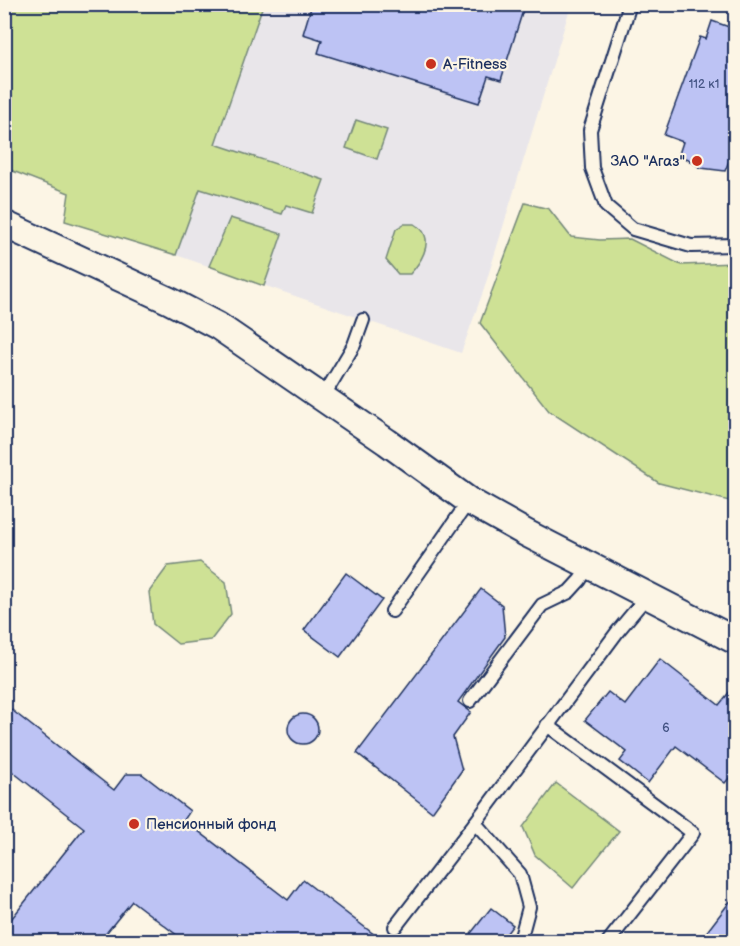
<svg xmlns="http://www.w3.org/2000/svg" width="740" height="946" viewBox="0 0 740 946" font-family="'Balsamiq Sans',sans-serif">
	<rect width="100%" height="100%" fill="#fcf5e5"/>
	<filter id="ink" filterUnits="userSpaceOnUse"><feTurbulence type="fractalNoise" baseFrequency=".0167" numOctaves="2"/><feDisplacementMap in="SourceGraphic" scale="12" xChannelSelector="R" yChannelSelector="G"/><feConvolveMatrix kernelMatrix="1 2 1 2 8 2 1 2 1" color-interpolation-filters="sRGB"/></filter>
	<g filter="url(#ink)">
		<!-- built -->
		<polygon fill="#e9e6ea" points="263,5 571,5 484,289 461,353 176,255"/>
		<!-- green -->
		<g fill="#cee195" stroke="#74887a" stroke-width="1.5">
			<polygon points="4,5 263,5 215,144 324,180 312,213 286,205 282,214 200,189 176,255 65,221 69,193 5,168"/>
			<polygon points="356,120 387,130 377,159 346,148"/>
			<polygon points="525,203 549,209 571,237 600,240 630,239 681,265 735,263 736,497 733,502 659,483 549,411 480,323"/>
			<polygon points="230,218 282,234 264,286 209,266"/>
			<path d="M404 224H414C417 226 420 228 422 230 433 244 420 263 410 274H398L386 260 396 229Z"/>
			<polygon points="200,562 226,582 231,614 211,640 178,644 153,624 149,592 168,566"/>
			<polygon points="556,783 619,831 573,888 535,855 523,827"/>
		</g>
		<!-- building -->
		<g fill="#bdc3f4" stroke="#1b2f5e" stroke-width="1.5">
			<polygon points="312,4 525,4 501,80 488,76 479,103 318,53 322,40 303,34"/>
			<polygon points="712,21 735,29 735,163 729,161 725,171 701,168 679,154 683,142 664,135 700,37 706,39"/>
			<polygon points="346,573 382,600 340,657 304,630"/>
			<polygon points="481,589 502,605 505,637 458,702 471,712 453,737 462,770 432,812 357,753"/>
			<polygon points="660,659 719,705 735,685 735,771 725,783 676,746 648,783 620,761 627,752 585,720 608,692 625,705"/>
			<polygon points="4,704 114,790 126,774 142,774 190,811 184,820 288,900 303,880 384,942 186,942 132,901 99,942 4,942 4,928 84,828 4,765"/>
			<circle cx="303" cy="729" r="15"/>
			<polygon points="735,895 735,942 699,942"/>
			<polygon points="491,908 513,925 500,942 464,942"/>
		</g>
		<g fill="none" stroke-linecap="round" stroke-linejoin="round">
			<!-- service casing -->
			<g stroke="#1b2f5e" stroke-width="16">
				<g id="service">
					<polyline points="630,4 590,130 592,168 606,206 633,229 691,246 736,245"/>
					<polyline points="323,397 354,345 363,320"/>
					<polyline points="392,611 469,501"/>
					<polyline points="470,701 542,605 569,592 580,580 589,565"/>
					<polyline points="547,725 693,833 608,942"/>
					<polyline points="395,927 475,823"/>
					<polyline points="517,942 521,937 529,907 520,874 475,823 618,631 648,595"/>
				</g>
			</g>
			<!-- minor casing -->
			<g stroke="#1b2f5e" stroke-width="30">
				<polyline id="minor" points="4,224 170,301 218,326 387,442 469,501 526,533 736,641"/>
			</g>
			<!-- service -->
			<use href="#service" stroke="#fcf5e5" stroke-width="12"/>
			<!-- minor -->
			<use href="#minor" stroke="#fcf5e5" stroke-width="26"/>
		</g>
	</g>
	<!-- markers -->
	<g fill="#c8321e" stroke="#fcf5e5" stroke-width="2">
		<circle cx="431" cy="64" r="6"/>
		<circle cx="697" cy="161" r="6"/>
		<circle cx="134" cy="824" r="6"/>
	</g>
	<g text-anchor="middle" stroke-width="4.5" stroke-linejoin="round" paint-order="stroke">
		<!-- number labels -->
		<g font-size="12" fill="#445484">
			<text x="704" y="88">112 к1</text>
			<text x="666" y="732">6</text>
		</g>
		<!-- poi labels -->
		<g font-size="15" fill="#1b2f5e" stroke="#fcf5e5" text-anchor="start">
			<text x="443" y="69">A-Fitness</text>
			<text x="685" y="166" text-anchor="end">ЗАО "Агаз"</text>
			<text x="146" y="829">Пенсионный фонд</text>
		</g>
	</g>
	<!-- margin -->
	<rect width="740" height="946" fill="none" stroke="#fcf5e5" stroke-width="24"/>
	<rect x="12" y="12" width="716" height="922" fill="none" stroke="#1b2f5e" stroke-width="2" filter="url(#ink)"/>
</svg>
